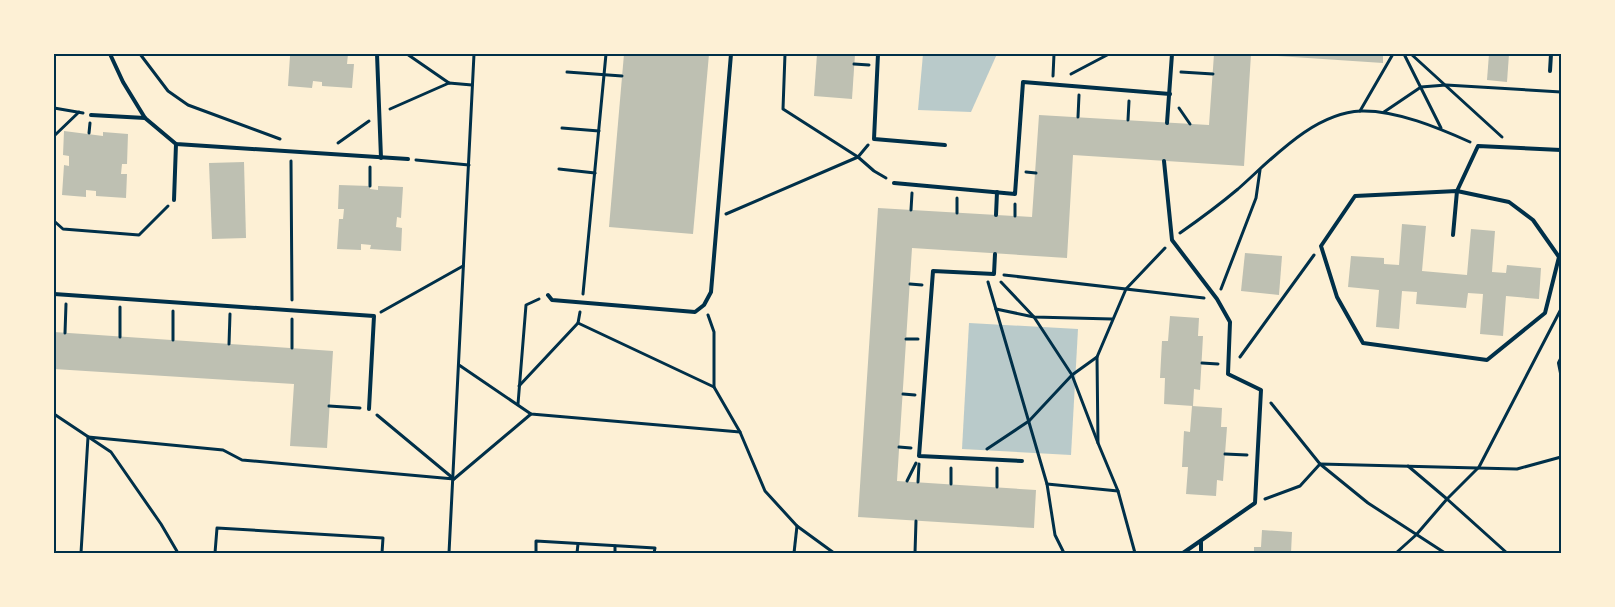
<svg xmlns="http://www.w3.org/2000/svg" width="1615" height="607" viewBox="0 0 1615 607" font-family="'Playfair Display',serif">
	<rect width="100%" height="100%" fill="#fdf0d5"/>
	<!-- green -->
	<g fill="#b9caca">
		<polygon points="923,54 997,54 971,112 918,110"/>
		<polygon points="969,323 1078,329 1071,455 962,449"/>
	</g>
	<!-- building -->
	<g fill="#bec0b2">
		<polygon points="295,54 348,54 347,64 354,64 352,88 322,86 322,82 313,81 312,88 288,86 290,56 295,56"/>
		<polygon points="624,54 709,54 693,234 609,227"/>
		<polygon points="817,54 855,54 852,99 814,96"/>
		<polygon points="1214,54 1251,54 1244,166 1073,155 1067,258 912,248 897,481 1036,490 1034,528 858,517 878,208 1032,217 1039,115 1209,125"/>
		<polygon points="1261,54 1383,54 1383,63 1261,55"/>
		<polygon points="1489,54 1509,54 1507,82 1487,80"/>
		<polygon points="64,131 103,136 103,132 128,134 127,164 122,164 121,174 127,174 126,198 96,196 96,191 86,190 86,197 62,195 64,165 69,166 69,156 63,155"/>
		<polygon points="244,162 246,238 212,239 209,163"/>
		<polygon points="339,185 370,186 370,189 378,190 378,186 403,187 401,218 397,217 396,227 402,228 401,251 370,249 371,245 361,244 361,250 337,249 339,219 343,219 344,209 338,209"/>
		<polygon points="1402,224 1426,226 1422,271 1467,275 1471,229 1495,231 1492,272 1506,273 1507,265 1541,268 1539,299 1506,296 1503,336 1480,334 1483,294 1468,293 1466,308 1416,304 1417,292 1402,291 1399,329 1376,327 1379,290 1348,287 1351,256 1384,258 1384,264 1399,265"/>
		<polygon points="1245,253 1282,256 1279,295 1241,291"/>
		<polygon points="1170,316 1199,318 1198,336 1203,336 1200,390 1194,389 1193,406 1164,404 1165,378 1160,378 1162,341 1168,341"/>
		<polygon points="54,332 333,351 327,448 290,446 294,384 54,369"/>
		<polygon points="1192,406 1222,408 1221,427 1227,427 1223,481 1217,480 1216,496 1186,494 1188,467 1182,467 1184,431 1190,432"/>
		<polygon points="1262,530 1292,532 1291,553 1254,553 1254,547 1261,547"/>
		<polygon points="271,551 285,552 285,553 271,553"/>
	</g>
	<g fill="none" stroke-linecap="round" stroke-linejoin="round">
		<!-- path -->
		<g stroke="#003049" stroke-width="3">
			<polyline points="140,54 168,91 188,105 280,139"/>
			<polyline points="407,54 449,83"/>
			<polyline points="785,54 783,109 858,157 874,171 886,178"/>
			<polyline points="1404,54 1441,128"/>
			<polyline points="1411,54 1502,137"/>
			<polyline points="854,64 869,65"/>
			<polyline points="567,72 622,76"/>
			<polyline points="1181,72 1213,74"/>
			<polyline points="1071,74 1109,54"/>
			<polyline points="1053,76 1054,54"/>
			<polyline points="54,108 83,113"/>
			<polyline points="1179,108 1190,124"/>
			<polyline points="390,109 449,83 472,85"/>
			<polyline points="1360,111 1393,54"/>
			<polyline points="1384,112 1421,87 1446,85 1561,92"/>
			<polyline points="1078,117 1079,95"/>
			<polyline points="1128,120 1129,101"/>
			<polyline points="562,128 599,131"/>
			<polyline points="89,133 90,123"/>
			<polyline points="54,136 79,112"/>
			<polyline points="338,143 369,121"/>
			<polyline points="416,160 469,165"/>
			<polyline points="291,161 292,300"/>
			<polyline points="559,169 595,173"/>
			<polyline points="1026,172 1036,173"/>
			<polyline points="370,186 370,167"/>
			<polyline points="911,210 912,193"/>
			<polyline points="957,213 957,198"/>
			<polyline points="726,214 858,157 868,145"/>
			<polyline points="1015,216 1015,204"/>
			<polyline points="54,221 63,229 139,235 168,206"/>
			<path d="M1180 233C1200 219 1219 205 1238 189 1272 159 1313 113 1361 111 1396 110 1439 128 1470 142"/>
			<polyline points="1004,275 1204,298"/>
			<polyline points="988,282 1047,484 1055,535 1064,553"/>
			<polyline points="1001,282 1034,317 1112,319"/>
			<polyline points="910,284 922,285"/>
			<polyline points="1221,289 1256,198 1260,170"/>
			<polyline points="583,294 606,54"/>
			<polyline points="996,309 1034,317 1072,375 1098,443 1118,491 1135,553"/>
			<polyline points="381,312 463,266"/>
			<polyline points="708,315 714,332 714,387 740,432 765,491 797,526 834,553"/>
			<polyline points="578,323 714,387"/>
			<polyline points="65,333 66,304"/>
			<polyline points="120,337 120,307"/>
			<polyline points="906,339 918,339"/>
			<polyline points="173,340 173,311"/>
			<polyline points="229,344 230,314"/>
			<polyline points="292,348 292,319"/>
			<polyline points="1240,357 1314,255"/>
			<polyline points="1202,363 1218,364"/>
			<polyline points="459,365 531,414 740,432"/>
			<polyline points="519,386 578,323 580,312"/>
			<polyline points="903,394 915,395"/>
			<polyline points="1271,403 1320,464 1368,503 1445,553"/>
			<polyline points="518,404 526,305 539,299"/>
			<polyline points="329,406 360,408"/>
			<polyline points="54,414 111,452 161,524 178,553"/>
			<polyline points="1098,443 1097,357 1126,289 1165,248"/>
			<polyline points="899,447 911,448"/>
			<polyline points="987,449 1029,421 1072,375 1097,357"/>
			<polyline points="1225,454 1247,455"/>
			<polyline points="1408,466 1447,499 1479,467 1561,309"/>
			<polyline points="454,479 531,414"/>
			<polyline points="907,481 916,463"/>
			<polyline points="918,482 919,464"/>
			<polyline points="951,484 951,468"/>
			<polyline points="1047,484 1118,491"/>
			<polyline points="997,487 997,468"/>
			<polyline points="1265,499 1300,486 1320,464 1517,469 1561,457"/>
			<polyline points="81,553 88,437 223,450 242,460 454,479 377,415"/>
			<polyline points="215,553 217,528 383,538 382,553"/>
			<polyline points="449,553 474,54"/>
			<polyline points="536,553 536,541 655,548 654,553"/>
			<polyline points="577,553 578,544"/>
			<polyline points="615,553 615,546"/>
			<polyline points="794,553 797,526"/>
			<polyline points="915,553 916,521"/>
			<polyline points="1396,553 1416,535 1447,499 1507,553"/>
		</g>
		<!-- service -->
		<g stroke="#003049" stroke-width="4">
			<polyline points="110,54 123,82 145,118 176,144 408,159"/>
			<polyline points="377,54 381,158"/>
			<polyline points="878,54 874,139 945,145"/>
			<polyline points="1550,71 1551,54"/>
			<polyline points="91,115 145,118"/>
			<polyline points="1167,123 1172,54"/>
			<polyline points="1164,161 1172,240 1217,299 1230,322 1228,374 1261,390 1255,503 1183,553"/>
			<polyline points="894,183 1015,194 1023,82 1170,94"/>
			<polygon points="1457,191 1509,202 1533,220 1559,257 1545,313 1487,360 1363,343 1337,297 1321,246 1355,196"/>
			<polyline points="174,200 176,144"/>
			<polyline points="996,215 997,192"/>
			<polyline points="1453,235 1457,191 1478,146 1561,150"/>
			<polyline points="995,254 994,274 933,271 919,456 1022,461"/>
			<polyline points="54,294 374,316 369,409"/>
			<polyline points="548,295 552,300 695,312 704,305 711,292 731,54"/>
			<polyline points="1561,359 1559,363 1561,373"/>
			<polyline points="1201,553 1201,541"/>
		</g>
	</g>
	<!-- border -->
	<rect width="1615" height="607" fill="none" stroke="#fdf0d5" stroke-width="110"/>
	<rect x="55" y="55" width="1505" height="497" fill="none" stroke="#003049" stroke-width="2"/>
</svg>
